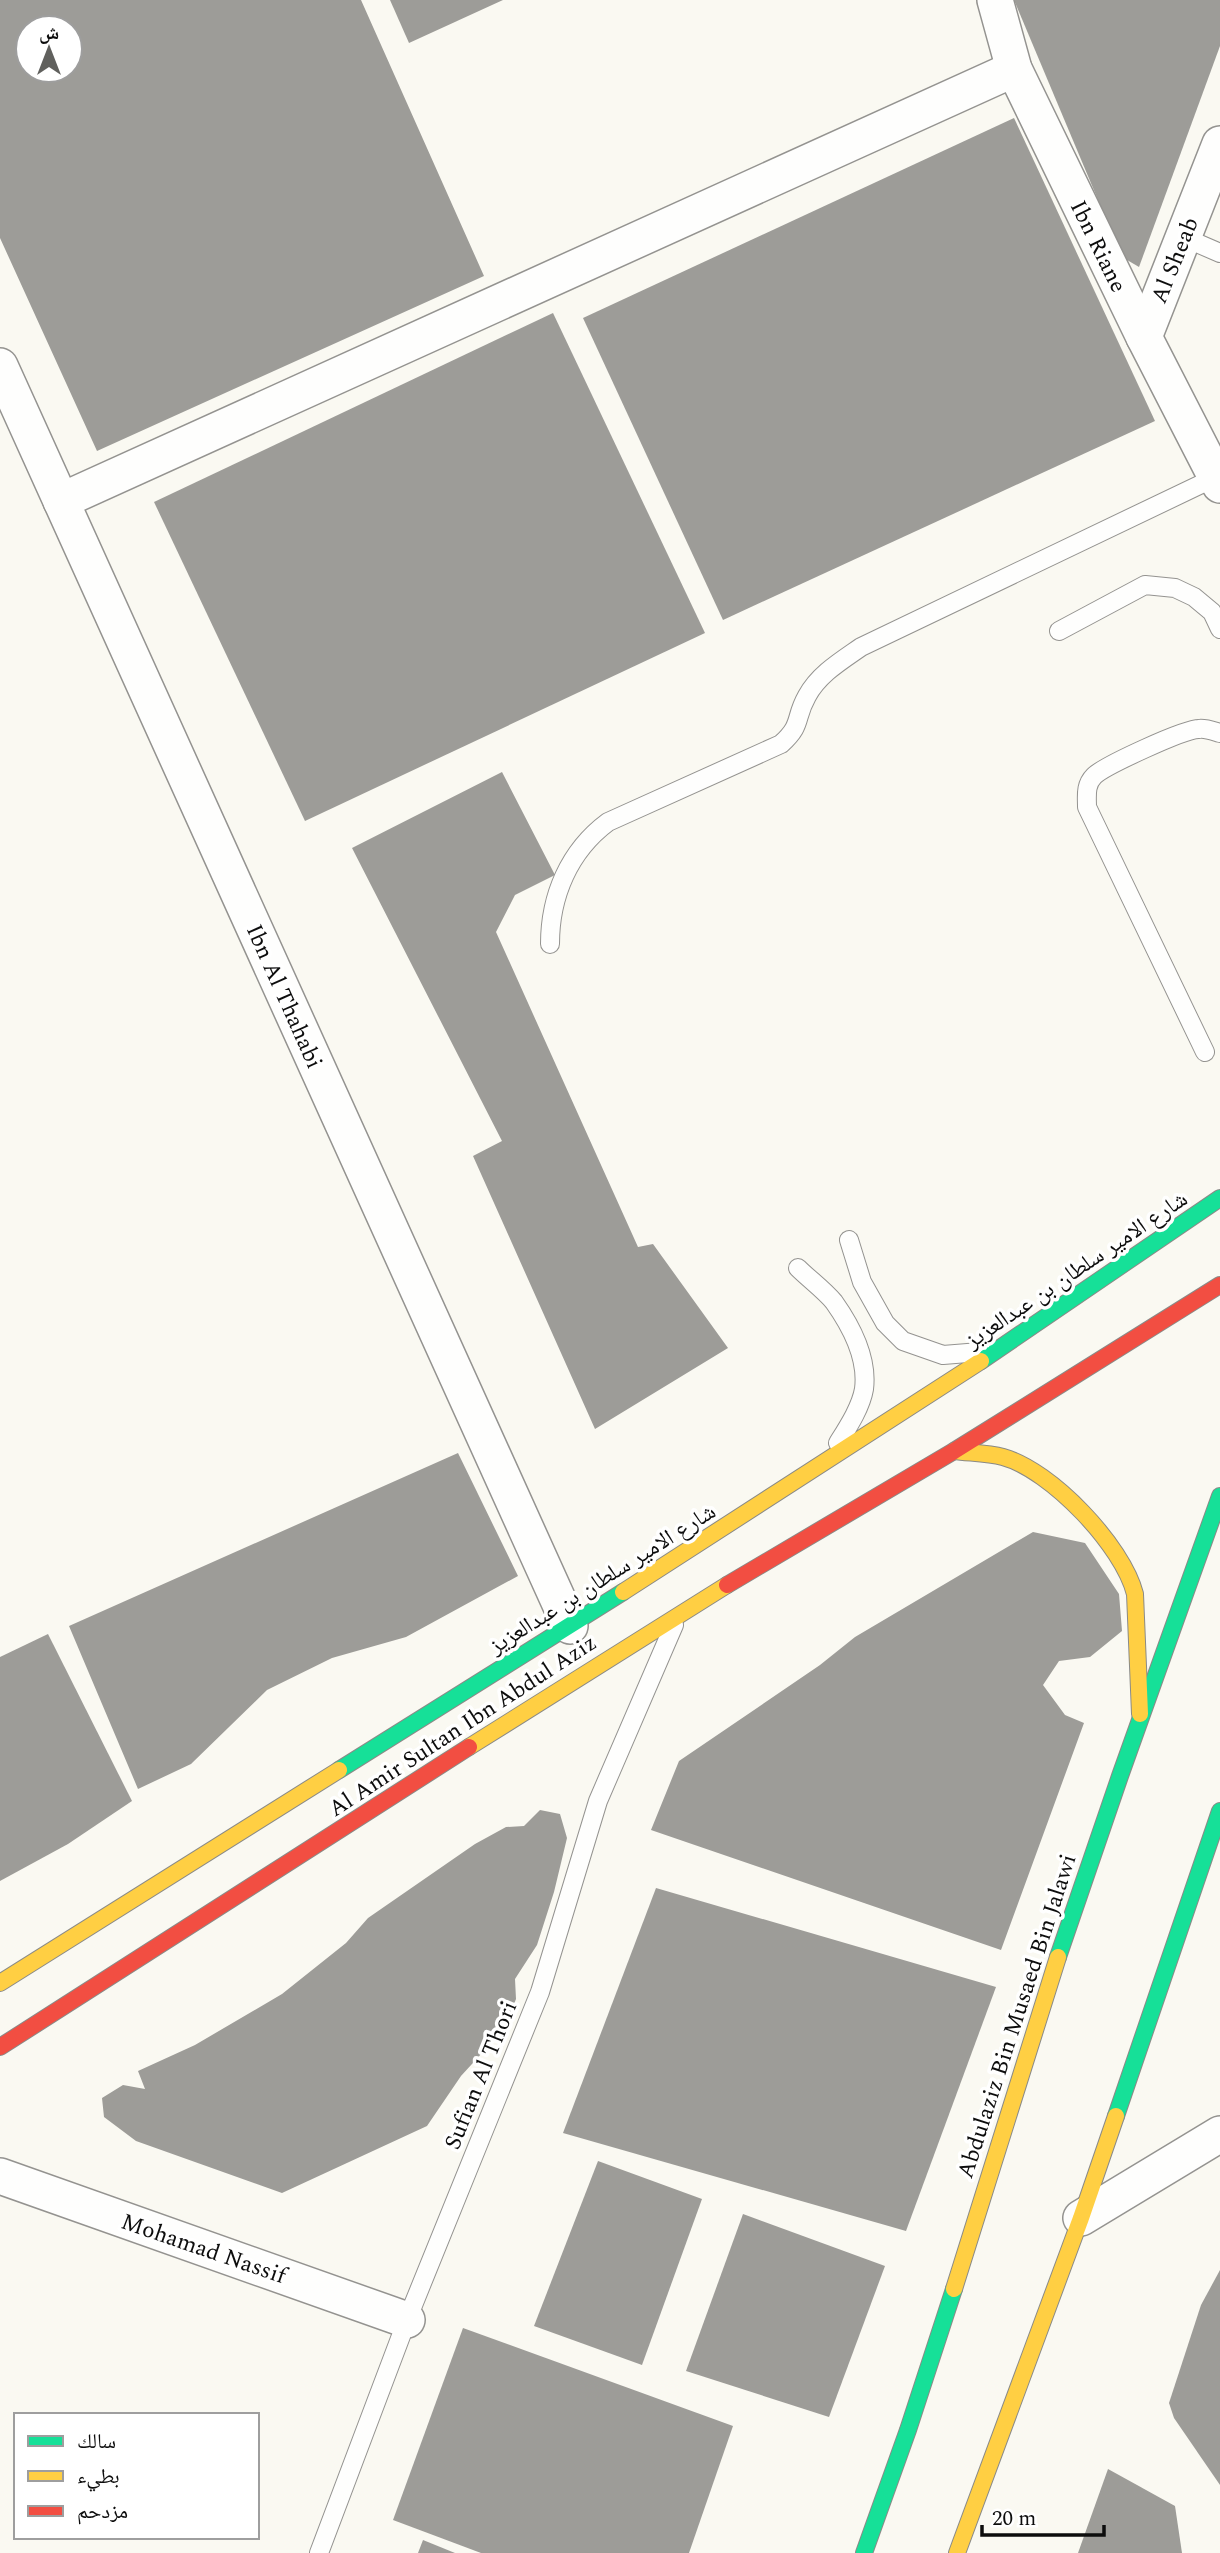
<svg xmlns="http://www.w3.org/2000/svg" width="1220" height="2553" viewBox="0 0 1220 2553" font-family="Spectral,'Noto Naskh Arabic',serif">
	<rect width="100%" height="100%" fill="#faf9f2"/>
	<!-- building -->
	<g fill="#9d9c98" fill-rule="evenodd">
		<path d="M0 0H361L484 276 97 451 0 238ZM28 28H70V70H28Z"/>
		<polygon points="390,0 503,0 409,43"/>
		<polygon points="1014,0 1220,0 1220,46 1139,267 1122,257"/>
		<polygon points="1014,118 1155,421 723,620 583,318"/>
		<polygon points="553,313 705,633 305,821 154,502"/>
		<polygon points="502,772 555,875 515,895 496,932 638,1247 653,1244 728,1348 595,1429 473,1156 502,1141 352,848"/>
		<polygon points="458,1453 518,1576 406,1637 332,1658 267,1690 191,1764 138,1789 69,1626"/>
		<polygon points="1033,1532 1085,1543 1119,1594 1122,1631 1090,1657 1059,1661 1043,1685 1065,1715 1084,1723 1001,1950 651,1830 679,1761 820,1665 855,1637"/>
		<polygon points="48,1634 132,1801 68,1844 0,1881 0,1657"/>
		<polygon points="540,1810 560,1814 567,1838 554,1892 537,1945 515,1979 516,1999 504,2029 461,2076 427,2126 282,2193 136,2141 104,2117 102,2098 123,2085 145,2089 138,2071 195,2045 282,1994 346,1943 368,1918 475,1844 506,1827 524,1826"/>
		<polygon points="656,1888 996,1987 906,2231 563,2133"/>
		<polygon points="598,2161 702,2199 642,2365 534,2326"/>
		<polygon points="743,2214 885,2266 829,2417 686,2371"/>
		<polygon points="1220,2270 1220,2485 1174,2418 1169,2403 1201,2305"/>
		<polygon points="463,2328 733,2426 689,2553 481,2553 393,2520"/>
		<polygon points="1108,2469 1175,2506 1182,2553 1078,2553"/>
		<polygon points="423,2540 455,2553 418,2553"/>
	</g>
	<g fill="none" stroke-linecap="round" stroke-linejoin="round">
		<!-- lane casing -->
		<g stroke="#949390" stroke-width="20">
			<g id="lane">
				<polyline points="1183,237 1220,253"/>
				<polyline points="1059,631 1145,585 1175,588 1194,597 1212,612 1220,629"/>
				<path d="M550 944C550 896 569 851 608 822L781 744C803 724 794 719 807 696 819 674 841 661 861 647L1216 477"/>
				<path d="M1205 1052 1087 807C1087 796 1085 785 1094 776 1104 766 1184 729 1199 729 1205 728 1213 731 1220 733"/>
				<polyline points="849,1240 862,1282 885,1323 903,1341 943,1355 980,1352"/>
				<path d="M798 1268C809 1279 824 1290 834 1302 851 1326 868 1358 864 1389 861 1407 848 1427 838 1443"/>
				<polyline points="319,2553 407,2320 540,1992 598,1801 674,1625"/>
			</g>
		</g>
		<!-- street casing -->
		<g stroke="#949390" stroke-width="38">
			<g id="street">
				<polyline points="995,0 1014,69 1144,337 1220,485"/>
				<polyline points="1144,337 1220,144"/>
				<polyline points="0,366 570,1626"/>
				<polyline points="61,501 1014,69"/>
				<polyline points="0,2176 407,2320"/>
				<polyline points="1081,2218 1220,2134"/>
			</g>
		</g>
		<!-- fast casing -->
		<g stroke="#8a8a87" stroke-width="18">
			<g id="fast">
				<polyline points="981,1361 1220,1198"/>
				<polyline points="339,1770 623,1592"/>
				<polyline points="1058,1957 1120,1776 1220,1496"/>
				<polyline points="1116,2116 1220,1811"/>
				<polyline points="864,2553 908,2430 954,2289"/>
			</g>
		</g>
		<!-- slow casing -->
		<g stroke="#8a8a87" stroke-width="18">
			<g id="slow">
				<path d="M954 1451C970 1453 988 1453 1003 1457 1051 1470 1123 1546 1135 1594L1140 1714"/>
				<polyline points="623,1592 981,1361"/>
				<polyline points="469,1747 727,1585"/>
				<polyline points="0,1983 339,1770"/>
				<polyline points="954,2289 1058,1957"/>
				<polyline points="957,2553 1081,2218 1116,2116"/>
			</g>
		</g>
		<!-- jam casing -->
		<g stroke="#8a8a87" stroke-width="18">
			<g id="jam">
				<polyline points="727,1585 954,1451 1220,1285"/>
				<polyline points="0,2047 469,1747"/>
			</g>
		</g>
		<!-- lane -->
		<use href="#lane" stroke="#fefefd" stroke-width="18"/>
		<!-- street -->
		<use href="#street" stroke="#fefefd" stroke-width="35"/>
		<!-- fast -->
		<use href="#fast" stroke="#16e098" stroke-width="16"/>
		<!-- slow -->
		<use href="#slow" stroke="#ffcf43" stroke-width="16"/>
		<!-- jam -->
		<use href="#jam" stroke="#f24e42" stroke-width="16"/>
	</g>
	<g text-anchor="middle" stroke-width="7" stroke-linejoin="round" paint-order="stroke">
		<!-- street labels -->
		<g font-size="23" fill="#0d0d0d" stroke="#fff">
			<text transform="translate(1099 246) rotate(64)" y="8">Ibn Riane</text>
			<text transform="translate(1174 260) rotate(-68)" y="8">Al Sheab</text>
			<text transform="translate(285 996) rotate(66)" y="8">Ibn Al Thahabi</text>
			<text transform="translate(1076 1269) rotate(-34)" y="8">شارع الامير سلطان بن عبدالعزيز</text>
			<text transform="translate(602 1578) rotate(-32)" y="8">شارع الامير سلطان بن عبدالعزيز</text>
			<text transform="translate(462 1725) rotate(-33)" y="8">Al Amir Sultan Ibn Abdul Aziz</text>
			<text transform="translate(1016 2016) rotate(-72)" y="8">Abdulaziz Bin Musaed Bin Jalawi</text>
			<text transform="translate(480 2075) rotate(-68)" y="8">Sufian Al Thori</text>
			<text transform="translate(204 2248) rotate(19)" y="8">Mohamad Nassif</text>
		</g>
	</g>
	<!-- legend -->
	<rect x="14" y="2413" width="245" height="126" fill="#ffffff" stroke="#9e9e9e" stroke-width="2"/>
	<rect x="28" y="2436" width="35" height="10" fill="#16e098" stroke="#9e9e9e" stroke-width="2"/>
	<text x="77" y="2448" font-size="21" fill="#0d0d0d">سالك</text>
	<rect x="28" y="2471" width="35" height="10" fill="#ffcf43" stroke="#9e9e9e" stroke-width="2"/>
	<text x="77" y="2483" font-size="21" fill="#0d0d0d">بطيء</text>
	<rect x="28" y="2506" width="35" height="10" fill="#f24e42" stroke="#9e9e9e" stroke-width="2"/>
	<text x="77" y="2518" font-size="21" fill="#0d0d0d">مزدحم</text>
	<!-- north arrow -->
	<g transform="translate(49 49)"><circle r="33" fill="#ffffff" stroke="#9e9e9e" stroke-width="2"/>
	<path d="M0-5L12 26L0 18L-12 26Z" fill="#60605d"/>
	<text y="-10" font-size="19" font-weight="bold" text-anchor="middle" fill="#0d0d0d">ش</text>
	</g>
	<!-- scale -->
	<path d="M982 2525v10h122v-10" fill="none" stroke="#0d0d0d" stroke-width="3.5"/>
	<text x="992" y="2525" font-size="21" fill="#0d0d0d" stroke="#ffffff" stroke-width="5" paint-order="stroke">20 m</text>
</svg>
